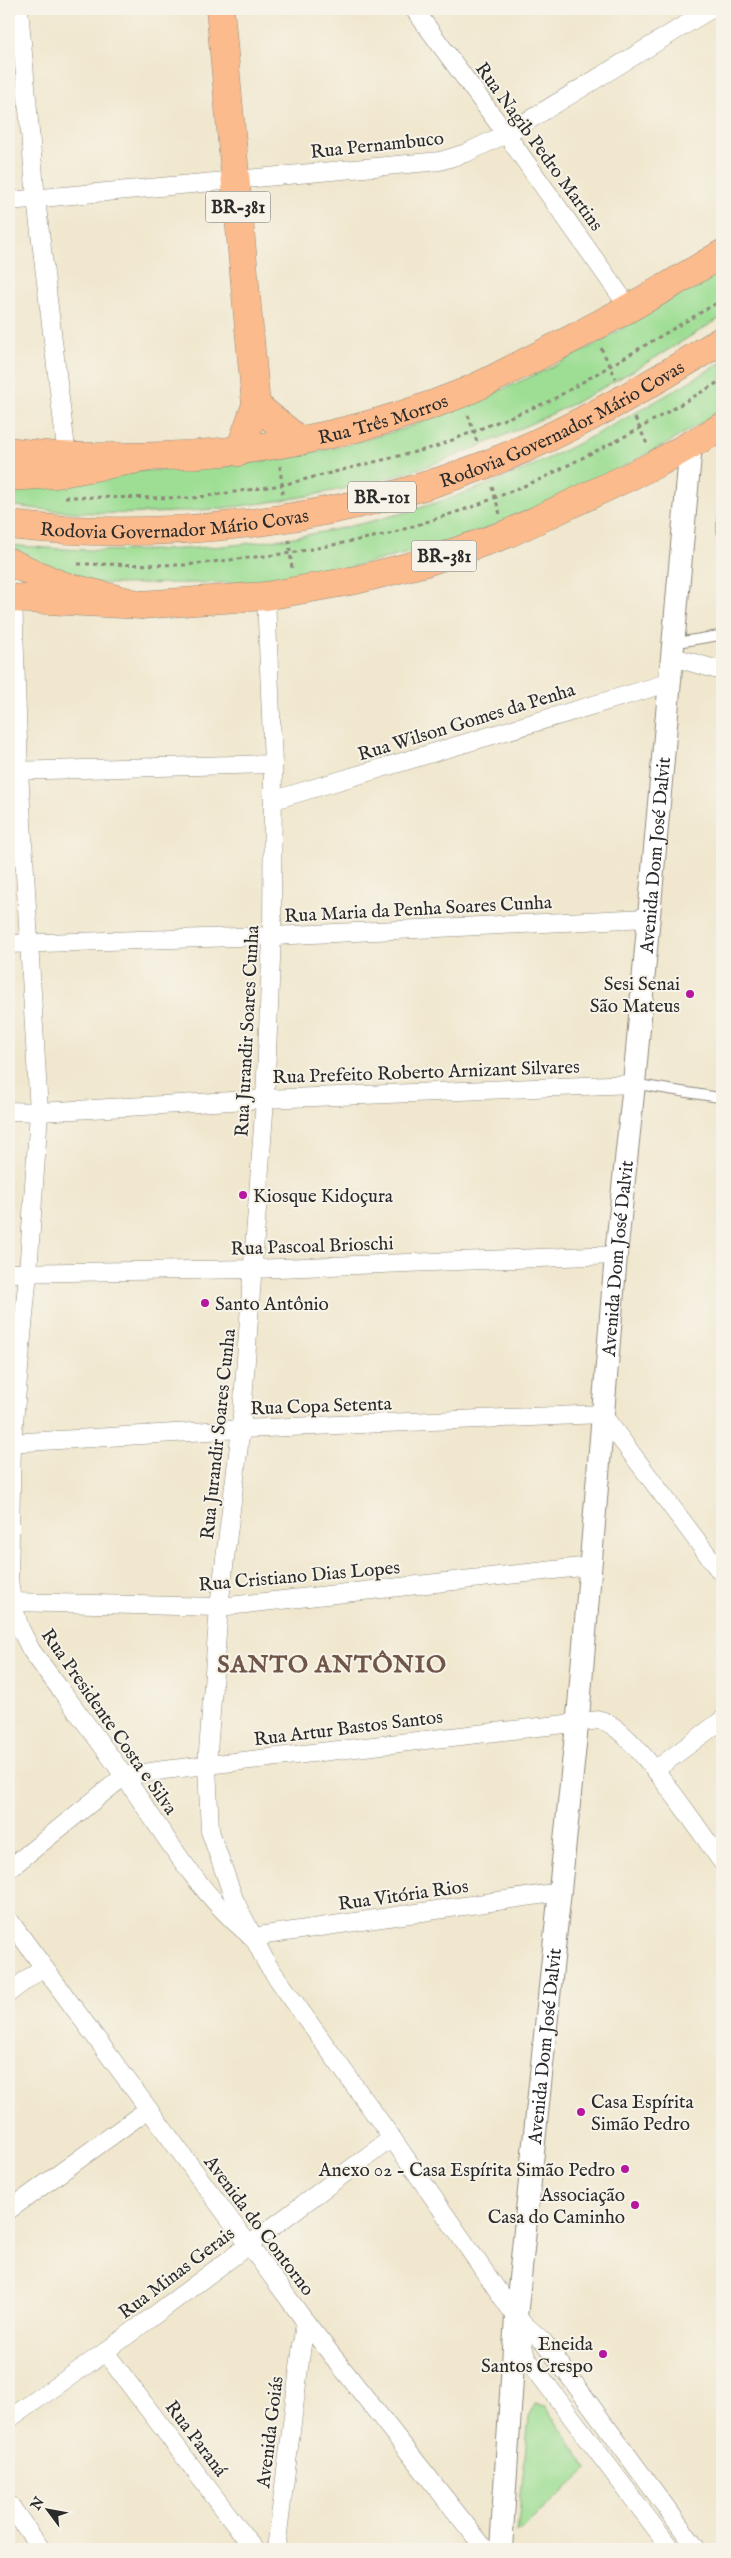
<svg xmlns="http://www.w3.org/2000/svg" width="731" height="2558" viewBox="0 0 731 2558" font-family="'IM FELL English',serif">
	<rect width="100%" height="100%" fill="#f7f3e8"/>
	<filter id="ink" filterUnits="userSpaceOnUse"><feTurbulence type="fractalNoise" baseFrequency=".02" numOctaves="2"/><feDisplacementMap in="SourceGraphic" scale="10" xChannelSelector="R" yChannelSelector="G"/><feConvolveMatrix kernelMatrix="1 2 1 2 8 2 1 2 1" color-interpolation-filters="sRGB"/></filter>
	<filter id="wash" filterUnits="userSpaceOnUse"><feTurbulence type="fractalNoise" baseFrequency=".0096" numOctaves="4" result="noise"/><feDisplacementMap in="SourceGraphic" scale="20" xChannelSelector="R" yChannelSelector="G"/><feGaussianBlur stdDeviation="1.12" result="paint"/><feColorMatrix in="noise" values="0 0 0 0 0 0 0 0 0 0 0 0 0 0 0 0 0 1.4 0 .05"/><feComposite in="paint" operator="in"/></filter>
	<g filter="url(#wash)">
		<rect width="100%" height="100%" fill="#f0e7ce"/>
		<!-- green -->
		<g fill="#9ede94" stroke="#648460">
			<path d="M722 267V317C663 353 604 390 541 419 490 442 435 466 381 480 265 509 127 524 9 505V489L139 471 217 467 277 459 335 448 403 429 470 404 552 367 603 340Z"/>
			<path d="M722 362V410L668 443 575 492 473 534 417 551 312 576 274 582 117 584 79 582 9 555V545C185 562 360 541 523 470 592 439 658 401 722 362Z"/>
			<polygon points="535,2404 545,2406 588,2469 517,2533 529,2418"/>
		</g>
	</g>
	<g filter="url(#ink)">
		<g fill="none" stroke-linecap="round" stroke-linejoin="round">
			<!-- service casing -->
			<g stroke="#8e897c" stroke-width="11">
				<g id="service">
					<polyline points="722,516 722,532"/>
					<polyline points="674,643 722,635"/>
					<polyline points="635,1084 722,1098"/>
				</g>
			</g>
			<!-- minor casing -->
			<g stroke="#8e897c" stroke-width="19">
				<g id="minor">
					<polyline points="19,9 36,199 67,457"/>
					<polyline points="414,9 506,134 630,309"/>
					<polyline points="9,201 440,161 466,153 506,134 711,9"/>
					<polyline points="266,596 273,764 272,936 265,1099 241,1429 219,1607 207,1765 210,1831 234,1899 267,1964 392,2138 516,2317 543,2341 697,2549"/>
					<path d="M13 598 19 771 39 1112 28 1273 12 1443 9 1579 12 1602 20 1628 31 1650C62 1692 94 1733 124 1776 164 1833 194 1888 248 1934"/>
					<polyline points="673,657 722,671"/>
					<polyline points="9,771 273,764"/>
					<polyline points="274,800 671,682"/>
					<polyline points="9,944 272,936 648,918"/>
					<polyline points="9,1111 39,1112 265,1099 634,1084"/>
					<polyline points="9,1273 253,1269 616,1255"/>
					<polyline points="9,1443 241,1429 602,1414 722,1574"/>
					<polyline points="12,1602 219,1607 590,1566"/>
					<polyline points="655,1770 722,1720"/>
					<path d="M9 1869 124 1776 164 1770 600 1720C631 1725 701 1834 722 1862"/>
					<polyline points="9,1920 305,2321 485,2549"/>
					<polyline points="252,1937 560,1892"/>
					<polyline points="9,1993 43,1967"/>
					<polyline points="9,2210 147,2110"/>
					<polyline points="519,2330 526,2357 671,2549"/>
					<polyline points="105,2352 254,2549"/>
					<polyline points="9,2419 105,2352 392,2138"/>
					<polyline points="9,2504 41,2549"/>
					<polyline points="276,2549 305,2321"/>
				</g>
			</g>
			<!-- tertiary casing -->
			<g stroke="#8e897c" stroke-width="24">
				<g id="tertiary">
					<path id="s1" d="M501 2549 516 2317 579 1706 616 1255 634 1084 691 444"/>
				</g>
			</g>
			<!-- primary casing -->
			<g stroke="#8e897c" stroke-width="29">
				<g id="primary">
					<polyline points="220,9 256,405 239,452"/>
					<polyline points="256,405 300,441"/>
					<path id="s2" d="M9 451C43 456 77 457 111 457 233 458 348 439 460 394 483 385 504 373 526 362 593 329 658 293 722 254"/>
					<polyline points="9,598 141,605 266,596 356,580 423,563 507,534 656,464 722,427"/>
				</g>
			</g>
			<!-- trunk casing -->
			<g stroke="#8e897c" stroke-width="29">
				<g id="trunk">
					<polyline points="9,477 56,474 149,457"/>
					<path id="s3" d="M9 525C165 543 337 522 485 465 568 433 647 387 722 340"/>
					<polyline points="9,562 61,585 141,605"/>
				</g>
			</g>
			<!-- path -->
			<g stroke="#8e897c" stroke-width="3" stroke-dasharray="4 4" stroke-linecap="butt">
				<polyline points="601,348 616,378"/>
				<polyline points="468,415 478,445"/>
				<polyline points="635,418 647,444"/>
				<polyline points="280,466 283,497"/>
				<polyline points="492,487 500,514"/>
				<polyline points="65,497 193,498 282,485 435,447 552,400 722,300"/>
				<polyline points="289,540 292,569"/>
				<polyline points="78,564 185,565 291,553 389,534 472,507 541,479 635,431 722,380"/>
			</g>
			<!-- service -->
			<use href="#service" stroke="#fff" stroke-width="9"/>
			<!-- minor -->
			<use href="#minor" stroke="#fff" stroke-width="18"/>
			<!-- tertiary -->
			<use href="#tertiary" stroke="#fff" stroke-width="22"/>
			<!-- primary -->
			<use href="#primary" stroke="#fbbb8d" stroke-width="28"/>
			<!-- trunk -->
			<use href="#trunk" stroke="#fbbb8d" stroke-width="28"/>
		</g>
	</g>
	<!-- markers -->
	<g fill="#b5179e" stroke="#f7f3e8" stroke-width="2">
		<circle cx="690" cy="994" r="5"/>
		<circle cx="243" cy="1195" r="5"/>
		<circle cx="205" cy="1303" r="5"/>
		<circle cx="581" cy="2112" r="5"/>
		<circle cx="625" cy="2169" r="5"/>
		<circle cx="635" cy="2205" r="5"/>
		<circle cx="603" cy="2354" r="5"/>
	</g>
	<g text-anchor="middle" stroke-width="4" stroke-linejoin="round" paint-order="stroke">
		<!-- shield labels -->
		<g fill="#f7f3e8" stroke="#686764" stroke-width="1">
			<rect x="205.5" y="191.5" width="65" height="31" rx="4"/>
			<rect x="348" y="481.5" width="68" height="31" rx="4"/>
			<rect x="411.5" y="540.5" width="65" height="31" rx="4"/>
		</g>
		<g font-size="18" font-weight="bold" fill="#2b2b2b">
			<text x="238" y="213">BR-381</text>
			<text x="382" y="503">BR-101</text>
			<text x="444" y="562">BR-381</text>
		</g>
		<!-- street labels -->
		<g font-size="19" fill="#2b2b2b" stroke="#f7f3e8">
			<text transform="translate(377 144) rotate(-6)" y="7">Rua Pernambuco</text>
			<text transform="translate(540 146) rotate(54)" y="7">Rua Nagib Pedro Martins</text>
			<text dy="7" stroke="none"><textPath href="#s2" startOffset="378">Rua Três Morros</textPath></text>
			<text dy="7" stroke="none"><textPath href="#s3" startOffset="571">Rodovia Governador Mário Covas</textPath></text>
			<text dy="7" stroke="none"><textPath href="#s3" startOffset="166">Rodovia Governador Mário Covas</textPath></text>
			<text transform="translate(466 721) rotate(-17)" y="7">Rua Wilson Gomes da Penha</text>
			<text dy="7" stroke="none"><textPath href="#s1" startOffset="1701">Avenida Dom José Dalvit</textPath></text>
			<text transform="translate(418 908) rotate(-3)" y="7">Rua Maria da Penha Soares Cunha</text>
			<text transform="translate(246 1031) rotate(-87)" y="7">Rua Jurandir Soares Cunha</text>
			<text transform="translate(426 1071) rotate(-2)" y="7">Rua Prefeito Roberto Arnizant Silvares</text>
			<text transform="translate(312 1245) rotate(-2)" y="7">Rua Pascoal Brioschi</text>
			<text dy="7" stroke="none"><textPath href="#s1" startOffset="1296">Avenida Dom José Dalvit</textPath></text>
			<text transform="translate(321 1405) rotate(-2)" y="7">Rua Copa Setenta</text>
			<text transform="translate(217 1434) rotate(-84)" y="7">Rua Jurandir Soares Cunha</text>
			<text transform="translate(299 1575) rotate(-5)" y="7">Rua Cristiano Dias Lopes</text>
			<text transform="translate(110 1721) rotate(55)" y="7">Rua Presidente Costa e Silva</text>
			<text transform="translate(348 1727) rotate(-7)" y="7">Rua Artur Bastos Santos</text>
			<text transform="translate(403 1894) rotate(-8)" y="7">Rua Vitória Rios</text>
			<text dy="7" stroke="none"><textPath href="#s1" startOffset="505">Avenida Dom José Dalvit</textPath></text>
			<text transform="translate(260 2225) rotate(53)" y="7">Avenida do Contorno</text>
			<text transform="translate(176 2272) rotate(-37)" y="7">Rua Minas Gerais</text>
			<text transform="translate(269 2432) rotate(-83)" y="7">Avenida Goiás</text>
			<text transform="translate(197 2438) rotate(53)" y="7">Rua Paraná</text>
		</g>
		<!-- poi labels -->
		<g font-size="19" fill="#2b2b2b" stroke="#f7f3e8" text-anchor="end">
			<text x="680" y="990">Sesi Senai<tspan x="680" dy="22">São Mateus</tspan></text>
			<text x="253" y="1202" text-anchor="start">Kiosque Kidoçura</text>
			<text x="215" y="1310" text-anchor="start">Santo Antônio</text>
			<text x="591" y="2108" text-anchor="start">Casa Espírita<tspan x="591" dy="22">Simão Pedro</tspan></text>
			<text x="615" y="2176">Anexo 02 - Casa Espírita Simão Pedro</text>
			<text x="625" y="2201">Associação<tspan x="625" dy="22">Casa do Caminho</tspan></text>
			<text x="593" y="2350">Eneida<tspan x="593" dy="22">Santos Crespo</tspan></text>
		</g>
		<!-- district labels -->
		<g font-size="24" font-weight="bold" letter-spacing="1" fill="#6f5648" stroke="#f7f3e8">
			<text x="332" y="1672">SANTO ANTÔNIO</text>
		</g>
	</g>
	<!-- margin -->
	<rect width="731" height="2558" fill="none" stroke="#f7f3e8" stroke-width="30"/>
	<!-- north arrow -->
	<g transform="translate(48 2510) rotate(302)" stroke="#f7f3e8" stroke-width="4" paint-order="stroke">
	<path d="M0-4L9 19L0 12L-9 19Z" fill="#2b2b2b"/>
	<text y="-8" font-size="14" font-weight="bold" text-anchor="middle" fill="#2b2b2b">N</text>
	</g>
</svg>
